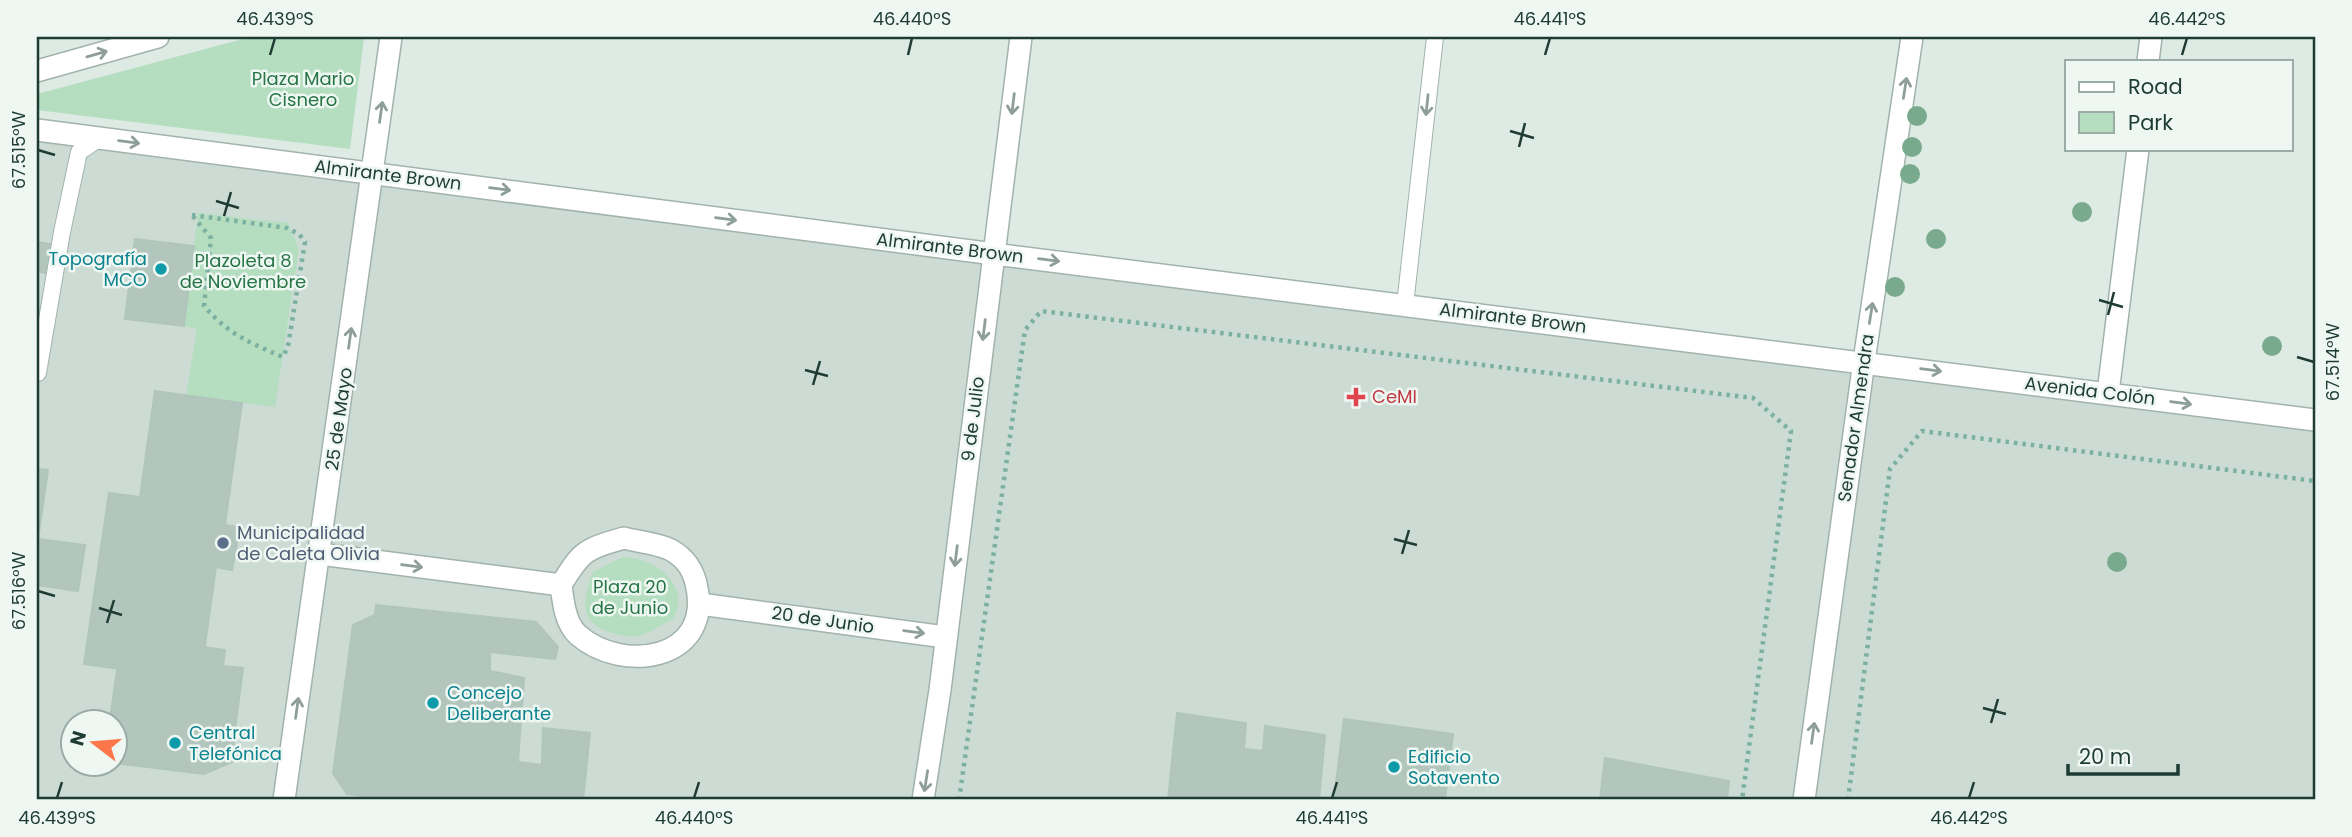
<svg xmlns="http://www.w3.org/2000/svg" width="2352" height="837" viewBox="0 0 2352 837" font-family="Poppins,sans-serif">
	<rect width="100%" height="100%" fill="#deebe5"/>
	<!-- built -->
	<path fill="#ccdbd4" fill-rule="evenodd" d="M37 130 2315 420V800H37ZM74 722H116V764H74Z"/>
	<!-- green -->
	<g fill="#b5dec0">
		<polygon points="250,37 364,38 350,149 37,110 37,94"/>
		<polygon points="198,213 288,223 299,249 275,407 186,395 197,329 184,326"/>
		<path d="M623 557C645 557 674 572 678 596 680 602 676 612 674 618 663 624 652 632 640 636 631 638 621 636 613 633 578 623 582 601 593 572Z"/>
	</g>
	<!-- building -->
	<g fill="#b3c6be" stroke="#b0c5bc" stroke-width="2">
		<polygon points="135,239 194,246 184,326 125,319"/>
		<polygon points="37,242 50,244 45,273 37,271"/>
		<polygon points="155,391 242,403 225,525 239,527 236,549 232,570 216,567 200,680 84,664 109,493 140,497"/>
		<polygon points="37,469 48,470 38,539 37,538"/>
		<polygon points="38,539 85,545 78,591 37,585"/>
		<polygon points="376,605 536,622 558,647 555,659 490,652 490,671 524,678 518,762 542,765 543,728 590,733 583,800 403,800 347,794 333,773 353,625 375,615"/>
		<polygon points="204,647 225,650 223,666 243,668 236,722 142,711 141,723 110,719 117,670 200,680"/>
		<polygon points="142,711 236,722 232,762 204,774 116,763 116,722 110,722 110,719 141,723"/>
		<polygon points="1177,713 1246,723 1244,749 1263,751 1265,726 1325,735 1319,800 1168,800"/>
		<polygon points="1344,719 1453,734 1445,800 1334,800"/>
		<polygon points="1605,758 1729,781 1727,800 1600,800"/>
	</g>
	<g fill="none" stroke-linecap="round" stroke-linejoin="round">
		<!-- service casing -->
		<g stroke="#a1b3ac" stroke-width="18">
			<g id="service">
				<polyline points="1405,305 1435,37"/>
				<polyline points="38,373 62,232 79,152 100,138"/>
			</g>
		</g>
		<!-- minor casing -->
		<g stroke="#a1b3ac" stroke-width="24">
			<g id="minor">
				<polyline points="2148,61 2151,37"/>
				<polyline points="37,130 994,254 2315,420"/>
				<polyline points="2108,393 2138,149"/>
				<path d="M624 538C638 542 658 543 671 550 687 559 694 571 697 588 711 660 623 674 578 635 565 623 563 601 561 585 582 550 586 549 624 538Z"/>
				<polyline points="320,554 561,585"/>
				<polyline points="700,604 945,637"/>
				<polyline points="284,800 391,37"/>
				<polyline points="923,800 940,690 1021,37"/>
			</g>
		</g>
		<!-- tertiary casing -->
		<g stroke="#a1b3ac" stroke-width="24">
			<g id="tertiary">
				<polyline points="37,71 158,37"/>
				<polyline points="1804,800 1864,361 1912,37"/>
			</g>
		</g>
		<!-- path -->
		<g stroke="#7cb1a1" stroke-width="4.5" stroke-dasharray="3.5 5" stroke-linecap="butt">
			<path d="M192 215 287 228 299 234 305 242 288 346 283 357C250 343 228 334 204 306L211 238Z"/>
			<polyline points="959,800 1025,330 1041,311 1753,398 1791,431 1742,800"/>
			<polyline points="1848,800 1890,469 1922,431 2315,481"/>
		</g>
		<!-- service -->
		<use href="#service" stroke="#fff" stroke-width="16"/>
		<!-- minor -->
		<use href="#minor" stroke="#fff" stroke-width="21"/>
		<!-- tertiary -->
		<use href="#tertiary" stroke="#fff" stroke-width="21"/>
	</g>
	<!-- trees -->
	<g fill="#79aa8d">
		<circle cx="1917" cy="116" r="10"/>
		<circle cx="1912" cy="147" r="10"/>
		<circle cx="1910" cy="174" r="10"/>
		<circle cx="2082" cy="212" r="10"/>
		<circle cx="1936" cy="239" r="10"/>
		<circle cx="1895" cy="287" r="10"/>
		<circle cx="2272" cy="346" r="10"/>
		<circle cx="2117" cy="562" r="10"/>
	</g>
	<!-- one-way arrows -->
	<defs><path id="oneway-shaft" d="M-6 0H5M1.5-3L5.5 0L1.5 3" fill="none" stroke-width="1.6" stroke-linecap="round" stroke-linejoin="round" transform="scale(1.75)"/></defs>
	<g stroke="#8e9e9a">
		<use href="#oneway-shaft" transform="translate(97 54) rotate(-16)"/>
		<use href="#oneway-shaft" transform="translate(1905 88) rotate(-81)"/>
		<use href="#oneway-shaft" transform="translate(1013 104) rotate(97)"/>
		<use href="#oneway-shaft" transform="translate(1427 105) rotate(96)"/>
		<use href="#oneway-shaft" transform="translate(381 112) rotate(-82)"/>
		<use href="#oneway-shaft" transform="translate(129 142) rotate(7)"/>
		<use href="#oneway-shaft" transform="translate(500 189) rotate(7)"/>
		<use href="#oneway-shaft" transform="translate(726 219) rotate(7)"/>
		<use href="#oneway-shaft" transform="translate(1049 260) rotate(7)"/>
		<use href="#oneway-shaft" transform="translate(1871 313) rotate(-81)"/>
		<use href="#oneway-shaft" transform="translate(984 330) rotate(97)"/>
		<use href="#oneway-shaft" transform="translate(350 338) rotate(-82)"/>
		<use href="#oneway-shaft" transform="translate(1931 370) rotate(7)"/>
		<use href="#oneway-shaft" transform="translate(2181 403) rotate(7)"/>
		<use href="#oneway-shaft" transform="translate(956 556) rotate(97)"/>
		<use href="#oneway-shaft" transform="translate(412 566) rotate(7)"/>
		<use href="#oneway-shaft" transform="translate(914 632) rotate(8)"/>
		<use href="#oneway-shaft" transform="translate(297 708) rotate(-82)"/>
		<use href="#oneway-shaft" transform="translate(1813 733) rotate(-82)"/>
		<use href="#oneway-shaft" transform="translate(926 781) rotate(99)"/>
	</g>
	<!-- ticks -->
	<path fill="none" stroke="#1e3c34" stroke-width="2.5" d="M270 55 275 38M908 55 912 38M1545 55 1550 38M2182 55 2187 38M1510 131 1534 138M1519 147 1525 123M38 150 55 155M216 201 239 208M224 216 231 192M2099 300 2123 307M2108 315 2114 292M2297 357 2314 362M805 370 828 376M813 385 820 361M1394 539 1417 545M1402 554 1409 530M38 591 55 596M99 608 122 615M107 623 114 600M1983 708 2006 714M1991 723 1998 699M57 798 62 782M694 798 699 782M1332 798 1337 782M1969 798 1974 782"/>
	<!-- markers -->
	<g fill="#0f9aa8" stroke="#eff7f3" stroke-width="2.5">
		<circle cx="161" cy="269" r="7"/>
		<circle cx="433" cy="703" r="7"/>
		<circle cx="175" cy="743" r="7"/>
		<circle cx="1394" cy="767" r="7"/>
	</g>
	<path fill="#e0444e" stroke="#eff7f3" stroke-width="2.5" d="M1352.5 386.5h7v7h7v7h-7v7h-7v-7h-7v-7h7z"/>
	<circle fill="#5c6f8a" stroke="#eff7f3" stroke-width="2.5" cx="223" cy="543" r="7"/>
	<g text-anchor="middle" stroke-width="5" stroke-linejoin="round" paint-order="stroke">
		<!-- park labels -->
		<g font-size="18" fill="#267545" stroke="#eff7f3">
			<text x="303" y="85">Plaza Mario<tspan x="303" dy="21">Cisnero</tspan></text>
			<text x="243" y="267">Plazoleta 8<tspan x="243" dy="21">de Noviembre</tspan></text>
			<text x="630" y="593">Plaza 20<tspan x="630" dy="21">de Junio</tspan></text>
		</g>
		<!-- street labels -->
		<g font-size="18" fill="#1e3c34" stroke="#eff7f3">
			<text transform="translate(388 175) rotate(7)" y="6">Almirante Brown</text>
			<text transform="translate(950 248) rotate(7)" y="6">Almirante Brown</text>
			<text transform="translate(1513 318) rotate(7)" y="6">Almirante Brown</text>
			<text transform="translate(2090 391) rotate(7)" y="6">Avenida Colón</text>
			<text transform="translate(1856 418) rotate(-82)" y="6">Senador Almendra</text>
			<text transform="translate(339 419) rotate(-82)" y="6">25 de Mayo</text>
			<text transform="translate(973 419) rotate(-83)" y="6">9 de Julio</text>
			<text transform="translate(823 620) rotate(8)" y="6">20 de Junio</text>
		</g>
		<!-- culture labels -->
		<g font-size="18" fill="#0d838f" stroke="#eff7f3" text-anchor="start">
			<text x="147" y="265" text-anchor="end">Topografía<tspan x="147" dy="21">MCO</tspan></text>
			<text x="447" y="699">Concejo<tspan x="447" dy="21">Deliberante</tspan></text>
			<text x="189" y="739">Central<tspan x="189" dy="21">Telefónica</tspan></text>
			<text x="1408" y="763">Edificio<tspan x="1408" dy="21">Sotavento</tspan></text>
		</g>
		<!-- health labels -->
		<g font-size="18" fill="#be3a42" stroke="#eff7f3" text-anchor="start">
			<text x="1372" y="403">CeMI</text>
		</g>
		<!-- service labels -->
		<g font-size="18" fill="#4e5e75" stroke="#eff7f3" text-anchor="start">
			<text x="237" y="539">Municipalidad<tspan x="237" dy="21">de Caleta Olivia</tspan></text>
		</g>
	</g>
	<!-- border -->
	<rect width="2352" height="837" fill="none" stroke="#eff7f3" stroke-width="77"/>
	<!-- legend -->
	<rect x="2065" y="60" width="228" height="91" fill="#eff7f3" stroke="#9baca7" stroke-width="2"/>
	<rect x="2079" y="82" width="35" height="10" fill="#ffffff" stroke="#9baca7" stroke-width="2"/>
	<text x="2128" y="94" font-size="21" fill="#1e3c34">Road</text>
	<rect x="2079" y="112" width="35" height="21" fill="#b5dec0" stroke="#9baca7" stroke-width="2"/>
	<text x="2128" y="130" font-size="21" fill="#1e3c34">Park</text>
	<!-- north arrow -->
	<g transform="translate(94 743) rotate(286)"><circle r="33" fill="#eff7f3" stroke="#9baca7" stroke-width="2"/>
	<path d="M0-5L12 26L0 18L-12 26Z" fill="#fd774b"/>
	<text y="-10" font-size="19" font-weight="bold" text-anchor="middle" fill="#1e3c34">N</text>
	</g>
	<!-- scale -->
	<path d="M2068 764v10h110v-10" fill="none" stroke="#1e3c34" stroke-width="3.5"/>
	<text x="2079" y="764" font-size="21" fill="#1e3c34" stroke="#eff7f3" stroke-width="5" paint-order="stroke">20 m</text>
	<rect x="38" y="38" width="2276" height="760" fill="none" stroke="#1e3c34" stroke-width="2.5"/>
	<g font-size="18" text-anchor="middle" fill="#1e3c34">
		<text x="275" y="25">46.439°S</text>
		<text x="912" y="25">46.440°S</text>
		<text x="1550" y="25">46.441°S</text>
		<text x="2187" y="25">46.442°S</text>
		<text transform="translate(19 150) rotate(-90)" y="6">67.515°W</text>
		<text transform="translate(2333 362) rotate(-90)" y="6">67.514°W</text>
		<text transform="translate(19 591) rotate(-90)" y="6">67.516°W</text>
		<text x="57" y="824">46.439°S</text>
		<text x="694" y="824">46.440°S</text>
		<text x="1332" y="824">46.441°S</text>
		<text x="1969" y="824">46.442°S</text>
	</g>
</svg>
